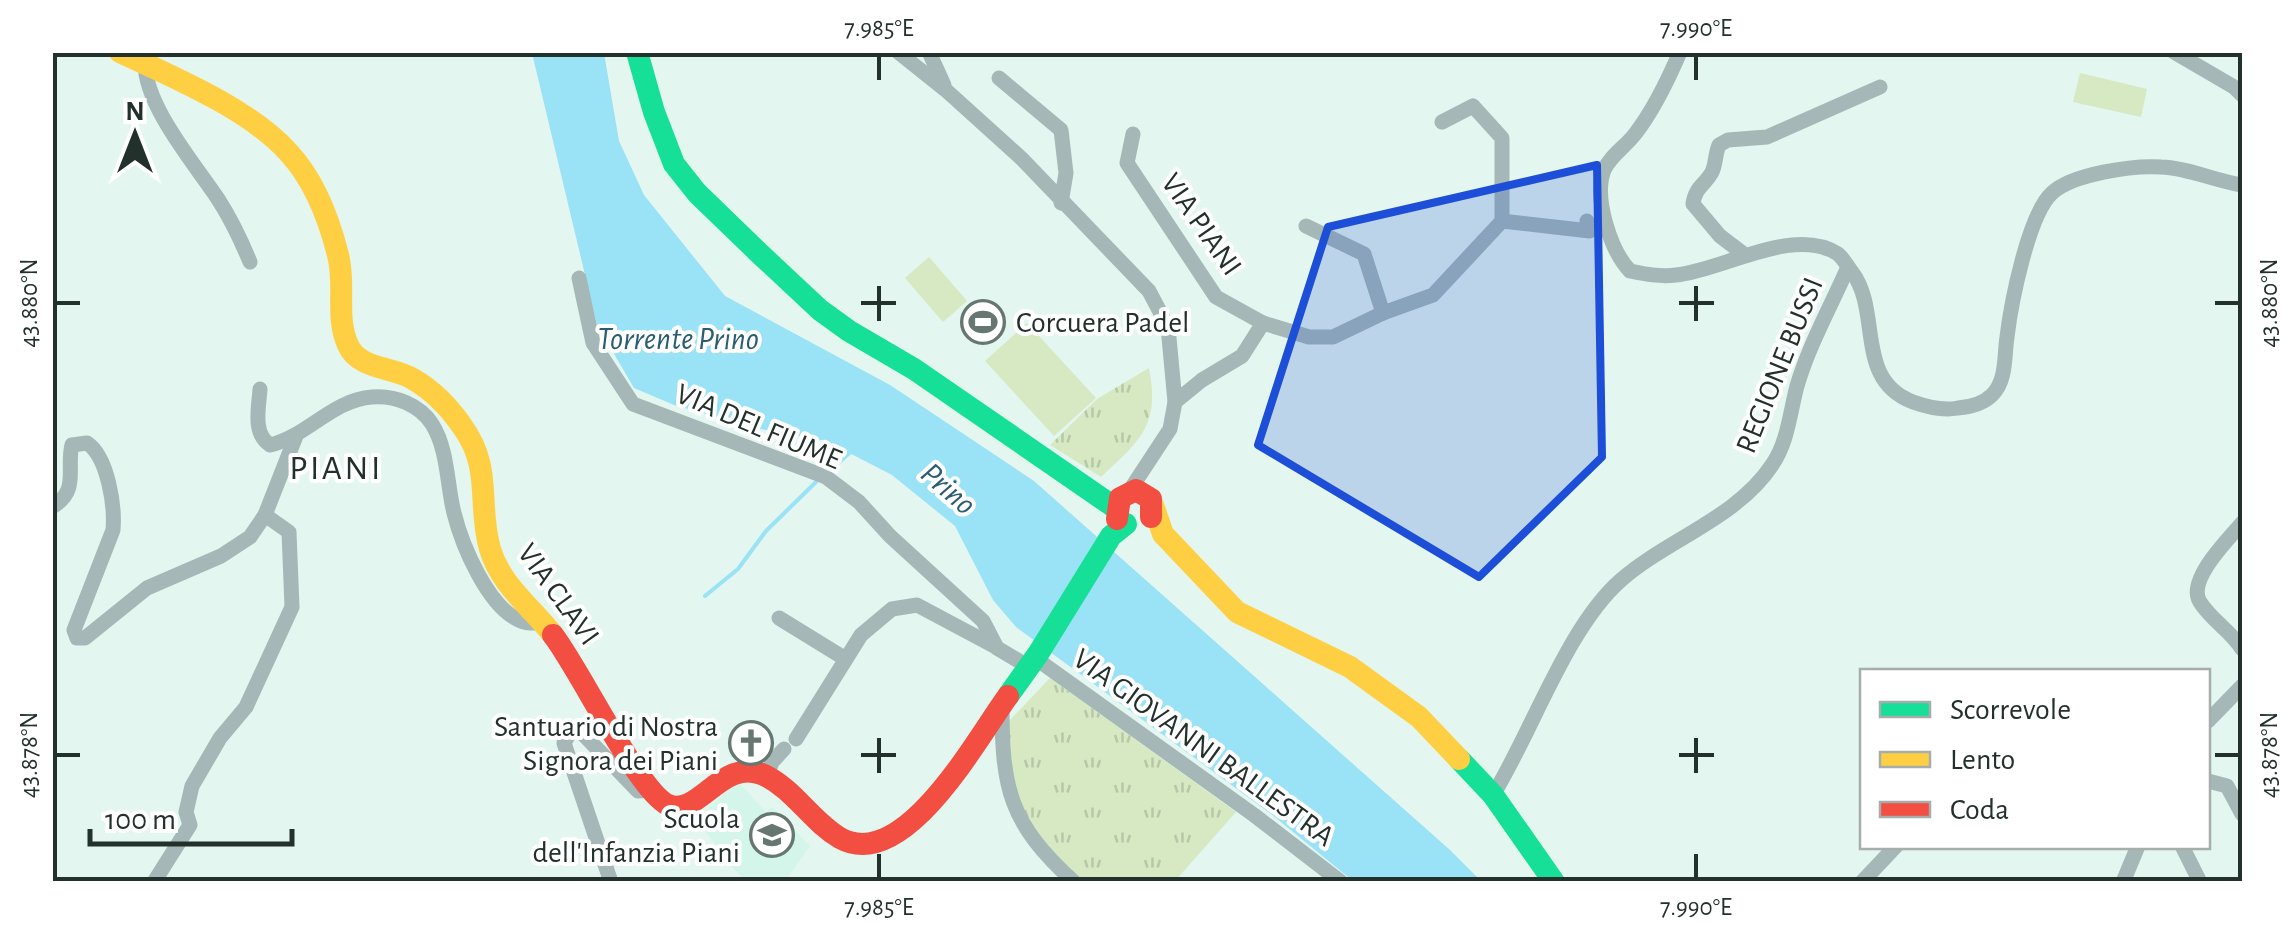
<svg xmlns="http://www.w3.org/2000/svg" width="2295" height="934" viewBox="0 0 2295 934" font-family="'Alegreya Sans',sans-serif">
	<defs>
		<pattern id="park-tufts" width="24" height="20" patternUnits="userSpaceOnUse" patternTransform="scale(2.5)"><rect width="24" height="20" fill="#d6e9c3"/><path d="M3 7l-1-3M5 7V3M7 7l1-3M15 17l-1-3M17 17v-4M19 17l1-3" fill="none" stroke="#b7c8a8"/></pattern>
	</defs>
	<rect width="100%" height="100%" fill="#e3f6ef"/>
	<!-- built -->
	<polygon fill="#d4f5ea" points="737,781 766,812 772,807 810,846 785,881 746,881 731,866 697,820"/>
	<!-- grass -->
	<g fill="#d6e9c3">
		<polygon points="2080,73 2147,89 2141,117 2073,102"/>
		<polygon points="929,257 967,301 943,322 905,278"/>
		<polygon points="1027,323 1096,398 1054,436 985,361"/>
	</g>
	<!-- park -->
	<g fill="url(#park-tufts)">
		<path d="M1149 368C1160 425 1141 440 1101 477L1050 445 1097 399Z"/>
		<polygon points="1050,678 1236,812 1175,881 1076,881 1033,836 1014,794 1009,721"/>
	</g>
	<!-- water -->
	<polygon fill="#9ae2f6" points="532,53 604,53 619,141 644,195 725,296 890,385 1034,481 1450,850 1481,881 1353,881 1271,814 1016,627 993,600 955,526 892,475 826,441 760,429 674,405 634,388 597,325"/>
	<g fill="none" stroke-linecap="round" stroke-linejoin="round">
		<!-- stream -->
		<g stroke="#9ae2f6" stroke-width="4">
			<polyline points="830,470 853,450"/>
			<polyline points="705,596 738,569 766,531 816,482"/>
		</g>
		<!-- street -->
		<g stroke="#a5b8b7" stroke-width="15">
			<polyline points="898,52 948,92 1021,158 1149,291 1168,327 1175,402 1170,429 1130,490"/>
			<polyline points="929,52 944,85"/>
			<path d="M1680 52C1668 80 1653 111 1635 134 1626 146 1610 156 1604 170 1593 198 1611 251 1630 271 1645 274 1660 277 1676 275 1721 271 1794 225 1838 254 1844 259 1847 266 1852 272 1882 312 1854 380 1913 402 1927 407 1943 411 1958 408 1970 407 1983 404 1992 395 2007 380 2004 356 2007 337 2011 304 2028 215 2052 193 2072 174 2133 165 2161 167 2189 168 2215 181 2242 185"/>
			<polyline points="2174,52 2234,87 2242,95"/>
			<path d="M145 63C145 106 194 163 218 199 231 219 241 240 250 262"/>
			<polyline points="999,78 1061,130 1066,173 1061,203"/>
			<polyline points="1442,122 1473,106 1502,138 1502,221"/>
			<polyline points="1133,134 1127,163 1216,297 1263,323 1309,337 1333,337 1383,313 1433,295 1502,221 1590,231 1587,221"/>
			<polyline points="1306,226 1364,254 1383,313"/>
			<path d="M1745 255 1720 236 1693 204C1695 187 1705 185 1712 172 1716 164 1715 154 1719 145L1728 140 1767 137 1880 87"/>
			<polyline points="579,278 593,343 633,404 826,477 859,502 890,536 983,621 997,648 1029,667"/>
			<path d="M260 389C259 407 252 433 270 445 308 436 332 400 372 397 395 395 420 405 432 424 448 449 447 486 454 513 462 545 488 608 521 621 527 624 536 623 543 623"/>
			<polyline points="1175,402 1202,380 1242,356 1263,323"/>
			<path d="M52 507C80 491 66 468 72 445L87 443C108 457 115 506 113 530L74 630 77 638H85L147 588 221 556 250 537 265 515 296 436"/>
			<path d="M2242 523C2229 539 2186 580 2200 602 2211 620 2231 631 2242 649"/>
			<polyline points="779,618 844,658"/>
			<polyline points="1035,658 1254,815 1341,882"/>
			<path d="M1002 704C1002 789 1009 823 1074 882"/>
			<polyline points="2208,721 2242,686"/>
			<polyline points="796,739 861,635 892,609 917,605 994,646"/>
			<polyline points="767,776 772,762 784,749"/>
			<polyline points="2208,781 2227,786 2242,814"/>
			<path d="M1493 795C1532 732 1567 627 1621 580 1668 539 1737 518 1772 465 1788 442 1790 412 1797 386 1809 345 1831 306 1848 267"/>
			<polyline points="2182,846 2200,882"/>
			<polyline points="154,882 190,825 186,812 192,786 220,738 246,707 292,607 289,532 265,515"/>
			<polyline points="611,882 564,743 571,731 581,732 638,791 651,790"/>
			<polyline points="1862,882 1896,846"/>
			<polyline points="2123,882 2138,846"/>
		</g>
		<!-- fast -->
		<g stroke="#16e098" stroke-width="22">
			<polyline points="637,52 654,112 674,164 697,193 759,253 820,310 849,331 914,369 1117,509"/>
			<polyline points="1008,696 1038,654 1111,536 1126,524"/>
			<polyline points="1459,759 1493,795 1554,882"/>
		</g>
		<!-- slow -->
		<g stroke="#ffcf43" stroke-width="22">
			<path d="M120 52C173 77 250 109 289 153 314 180 329 219 338 255 346 284 335 317 348 345 358 369 393 367 413 379 432 390 449 407 462 426 493 468 477 504 490 549 500 584 531 607 553 635"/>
			<polyline points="1153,505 1163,534 1237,612 1350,667 1419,717 1459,759"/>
		</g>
		<!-- jam -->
		<g stroke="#f24e42" stroke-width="22">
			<polyline points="1117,519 1120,498 1136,490 1151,499 1151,517"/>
			<path d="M553 635C579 668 638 791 668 805 699 818 722 756 764 775 795 790 811 821 840 838 904 874 977 738 1008 696"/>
		</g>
	</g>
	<!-- marked area -->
	<path fill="#1d4ed8" fill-opacity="0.2" stroke="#1d4ed8" stroke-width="8" stroke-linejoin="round" d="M1597 165 1602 457 1479 577 1258 445 1328 227Z"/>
	<!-- ticks -->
	<path fill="none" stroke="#23312c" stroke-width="4" d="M879 55V80M1696 55V80M879 286V321M1696 286V321M55 303H80M861 303H896M1679 303H1714M2215 303H2240M879 738V773M1696 738V773M55 755H80M861 755H896M1679 755H1714M2215 755H2240M879 854V879M1696 854V879"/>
	<!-- icons -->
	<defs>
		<g id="stadium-ring" transform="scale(2.25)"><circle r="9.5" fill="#fff" stroke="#667670" stroke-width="1.5"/><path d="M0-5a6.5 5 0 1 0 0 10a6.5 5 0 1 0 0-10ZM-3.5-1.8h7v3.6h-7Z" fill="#667670"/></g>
		<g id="church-ring" transform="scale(2.25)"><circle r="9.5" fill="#fff" stroke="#667670" stroke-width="1.5"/><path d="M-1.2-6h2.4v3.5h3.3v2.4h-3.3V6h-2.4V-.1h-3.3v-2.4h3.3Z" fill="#667670"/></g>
		<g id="school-ring" transform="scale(2.25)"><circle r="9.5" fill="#fff" stroke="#667670" stroke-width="1.5"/><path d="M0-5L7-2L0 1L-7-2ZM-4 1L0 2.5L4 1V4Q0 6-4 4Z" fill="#667670"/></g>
	</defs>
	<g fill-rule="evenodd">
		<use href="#stadium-ring" x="983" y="322"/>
		<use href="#church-ring" x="751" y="743"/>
		<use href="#school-ring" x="772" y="835"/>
	</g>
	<g text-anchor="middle" stroke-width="8" stroke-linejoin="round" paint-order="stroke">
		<!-- street labels -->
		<g font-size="30" fill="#23312c" stroke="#fff">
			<text transform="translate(1202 224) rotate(55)" y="10">VIA PIANI</text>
			<text transform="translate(1779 365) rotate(-68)" y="10">REGIONE BUSSI</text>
			<text transform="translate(759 426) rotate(23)" y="10">VIA DEL FIUME</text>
			<text transform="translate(559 594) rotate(54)" y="10">VIA CLAVI</text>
			<text transform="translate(1204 747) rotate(36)" y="10">VIA GIOVANNI BALLESTRA</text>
		</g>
		<!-- poi labels -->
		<g font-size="30" fill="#23312c" stroke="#fff" text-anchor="end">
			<text x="1016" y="332" text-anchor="start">Corcuera Padel</text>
			<text x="718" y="736">Santuario di Nostra<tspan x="718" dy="34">Signora dei Piani</tspan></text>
			<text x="740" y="828">Scuola<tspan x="740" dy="34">dell'Infanzia Piani</tspan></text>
		</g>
		<!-- water labels -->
		<g font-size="32" font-style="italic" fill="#295d6f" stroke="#fff">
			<text x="678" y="349">Torrente Prino</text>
			<text transform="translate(949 488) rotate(41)" y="11">Prino</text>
		</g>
		<!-- quarter labels -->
		<g font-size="35" letter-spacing="2.5" fill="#23312c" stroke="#fff">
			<text x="336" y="479">PIANI</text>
		</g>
	</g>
	<!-- border -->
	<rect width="2295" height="934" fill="none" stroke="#ffffff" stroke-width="110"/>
	<!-- legend -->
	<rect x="1860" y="669" width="350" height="180" fill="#ffffff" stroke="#a7adab" stroke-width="2.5"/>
	<rect x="1880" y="702" width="50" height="15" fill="#16e098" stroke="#a7adab" stroke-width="2.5"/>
	<text x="1950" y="719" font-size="30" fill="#23312c">Scorrevole</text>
	<rect x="1880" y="752" width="50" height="15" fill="#ffcf43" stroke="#a7adab" stroke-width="2.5"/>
	<text x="1950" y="769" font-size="30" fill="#23312c">Lento</text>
	<rect x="1880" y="802" width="50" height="15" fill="#f24e42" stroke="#a7adab" stroke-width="2.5"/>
	<text x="1950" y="819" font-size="30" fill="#23312c">Coda</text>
	<!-- north arrow -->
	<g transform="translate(135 135)" stroke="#ffffff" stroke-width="8" paint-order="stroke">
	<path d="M0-8L18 38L0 25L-18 38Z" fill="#23312c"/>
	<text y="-15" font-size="28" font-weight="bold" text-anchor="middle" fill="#23312c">N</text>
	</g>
	<!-- scale -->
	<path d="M90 829v15h202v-15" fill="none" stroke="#23312c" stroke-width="5"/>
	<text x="105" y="829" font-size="30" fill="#23312c" stroke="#ffffff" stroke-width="8" paint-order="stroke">100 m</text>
	<rect x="55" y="55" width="2185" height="824" fill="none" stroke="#23312c" stroke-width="4"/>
	<g font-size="25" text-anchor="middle" fill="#23312c">
		<text x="879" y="36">7.985°E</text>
		<text x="1696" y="36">7.990°E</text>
		<text transform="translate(28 303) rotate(-90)" y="9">43.880°N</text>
		<text transform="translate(2268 303) rotate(-90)" y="9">43.880°N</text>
		<text transform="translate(28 755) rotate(-90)" y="9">43.878°N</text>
		<text transform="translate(2268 755) rotate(-90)" y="9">43.878°N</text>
		<text x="879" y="915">7.985°E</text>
		<text x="1696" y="915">7.990°E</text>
	</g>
</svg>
